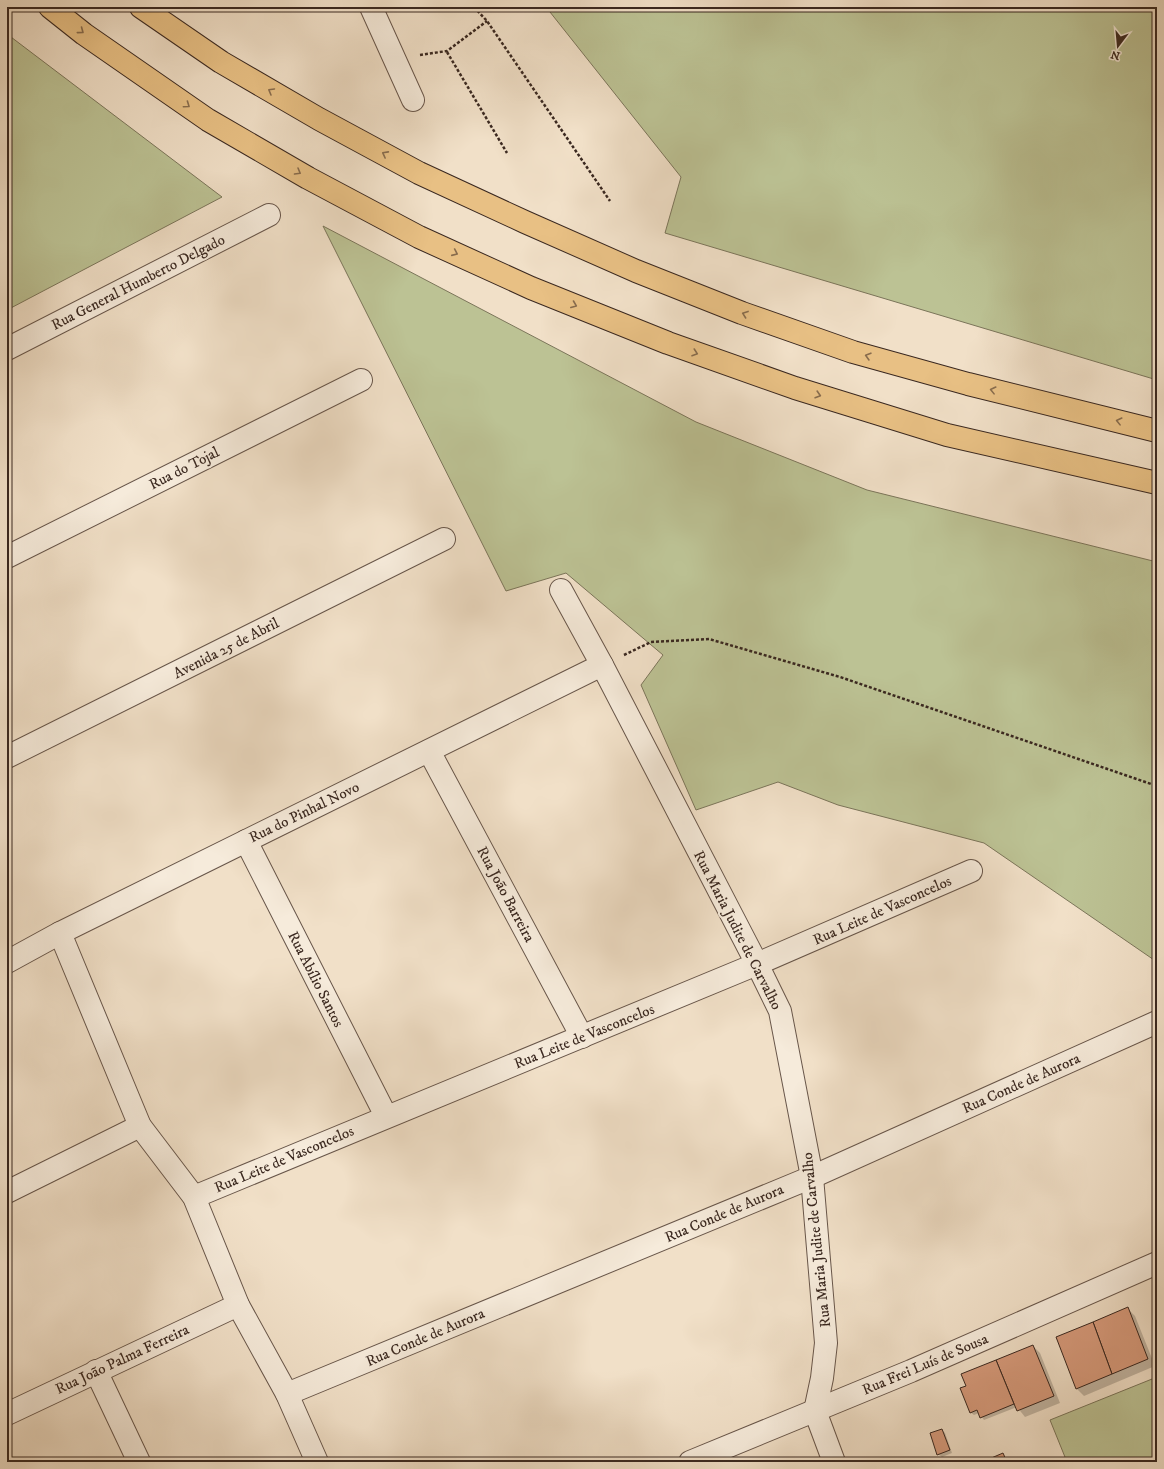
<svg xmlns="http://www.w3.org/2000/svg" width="1164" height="1469" viewBox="0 0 1164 1469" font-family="'IM FELL DW Pica',serif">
	<rect width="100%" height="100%" fill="#f1e0c8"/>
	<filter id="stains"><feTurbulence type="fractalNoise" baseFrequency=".005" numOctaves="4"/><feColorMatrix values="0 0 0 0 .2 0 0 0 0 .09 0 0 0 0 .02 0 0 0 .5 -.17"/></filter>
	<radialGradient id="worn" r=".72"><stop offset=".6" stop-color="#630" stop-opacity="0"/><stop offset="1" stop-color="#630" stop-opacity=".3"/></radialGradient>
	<!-- green -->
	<g fill="#bcc294" stroke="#7b755a">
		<polygon points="546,7 1157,7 1157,380 665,233 681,177"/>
		<polygon points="7,34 222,197 7,310"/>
		<polygon points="323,226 696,422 867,490 1157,562 1157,962 984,843 838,805 778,782 696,810 641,685 663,655 566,573 506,591"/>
		<polygon points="1157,1377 1157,1462 1067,1462 1050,1420"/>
	</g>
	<!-- shadow -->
	<g fill="#0003">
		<polygon points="1128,1309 1135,1316 1155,1366 1084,1396 1077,1389"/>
		<polygon points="1033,1346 1040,1353 1060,1403 1025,1417 1017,1407 984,1420 979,1413 974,1415 970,1412 967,1386 962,1375"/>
		<polygon points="942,1430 945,1433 952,1453 942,1457 938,1454"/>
	</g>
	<!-- building -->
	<g fill="#d69a7b" stroke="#3a2820">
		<polygon points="1128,1307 1148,1359 1112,1374 1093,1322"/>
		<polygon points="1093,1322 1112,1374 1076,1389 1056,1337"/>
		<polygon points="1033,1345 1054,1396 1017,1411 996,1360"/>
		<polygon points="996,1360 1014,1404 980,1418 977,1410 970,1413 960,1388 966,1386 961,1374"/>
		<polygon points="942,1429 950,1450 937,1455 930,1433"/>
		<polygon points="1003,1453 1007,1462 982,1462"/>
	</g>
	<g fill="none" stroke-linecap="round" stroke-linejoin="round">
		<!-- minor casing -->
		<g stroke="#68564a" stroke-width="24">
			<g id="minor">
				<polyline points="371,7 413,100"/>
				<polyline points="7,349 269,215"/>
				<polyline points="7,557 361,380"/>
				<polyline points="561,590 602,665 757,964 780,1011 812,1177 826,1343 822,1378 815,1411 834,1462"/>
				<polyline points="429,751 582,1037"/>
				<polyline points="7,757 444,539"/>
				<polyline points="246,841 386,1116"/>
				<polyline points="60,933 140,1126 194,1197 238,1305 287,1394 317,1462"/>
				<polyline points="7,962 60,933 602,665"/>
				<polyline points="7,1192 140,1126"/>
				<polyline points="194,1197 757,964 971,871"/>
				<polyline points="96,1371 139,1462"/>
				<polyline points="287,1394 812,1177 1157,1022"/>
				<polyline points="7,1414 238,1305"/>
				<polyline points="690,1462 911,1371 1157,1263"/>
			</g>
		</g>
		<!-- motorway casing -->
		<g stroke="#3a2820" stroke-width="24">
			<g id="motorway">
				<polyline points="50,7 84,34 208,120 308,178 419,237 531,288 668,343 795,388 947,435 1157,483"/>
				<polyline points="141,7 221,62 319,119 419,173 525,222 636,271 742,313 853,352 968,384 1157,431"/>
			</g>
		</g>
		<!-- path -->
		<g stroke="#3a2820" stroke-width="2.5" stroke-dasharray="3 2" stroke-linecap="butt">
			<polyline points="474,7 487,21 610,201"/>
			<polyline points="447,52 507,153"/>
			<polyline points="420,55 447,51 487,21"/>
			<polyline points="624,655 651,642 709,639 840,677 1157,786"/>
		</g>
		<!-- minor -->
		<use href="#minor" stroke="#f6ebdb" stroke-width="22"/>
		<!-- motorway -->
		<use href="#motorway" stroke="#e8c084" stroke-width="22"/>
	</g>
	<!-- one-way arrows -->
	<defs><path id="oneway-chevron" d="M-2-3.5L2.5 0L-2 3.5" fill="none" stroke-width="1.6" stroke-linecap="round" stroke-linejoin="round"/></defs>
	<g stroke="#886c4d">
		<use href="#oneway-chevron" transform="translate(81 31) rotate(37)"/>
		<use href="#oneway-chevron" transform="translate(271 91) rotate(-150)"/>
		<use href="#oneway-chevron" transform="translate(187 105) rotate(35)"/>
		<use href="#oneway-chevron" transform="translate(385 154) rotate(-152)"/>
		<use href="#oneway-chevron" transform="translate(298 172) rotate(30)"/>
		<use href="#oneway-chevron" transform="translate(455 253) rotate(24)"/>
		<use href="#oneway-chevron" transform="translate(574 305) rotate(22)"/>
		<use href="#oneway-chevron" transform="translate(745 314) rotate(-160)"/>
		<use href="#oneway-chevron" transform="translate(695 353) rotate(19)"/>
		<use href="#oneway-chevron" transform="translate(868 356) rotate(-164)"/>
		<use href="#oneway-chevron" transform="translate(993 390) rotate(-166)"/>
		<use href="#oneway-chevron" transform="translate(818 395) rotate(17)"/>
		<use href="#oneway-chevron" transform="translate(1119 421) rotate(-166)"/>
	</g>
	<g text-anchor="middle" stroke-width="4" stroke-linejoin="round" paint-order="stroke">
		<!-- street labels -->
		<g font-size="15" fill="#3a2820" stroke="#f6ebdb">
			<text transform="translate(138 282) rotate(-27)" y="5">Rua General Humberto Delgado</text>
			<text transform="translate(184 468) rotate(-27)" y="5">Rua do Tojal</text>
			<text transform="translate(226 648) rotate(-27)" y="5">Avenida 25 de Abril</text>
			<text transform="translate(304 812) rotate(-26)" y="5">Rua do Pinhal Novo</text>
			<text transform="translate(506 894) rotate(62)" y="5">Rua João Barreira</text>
			<text transform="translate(882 910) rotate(-24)" y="5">Rua Leite de Vasconcelos</text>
			<text transform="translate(738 930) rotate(63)" y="5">Rua Maria Judite de Carvalho</text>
			<text transform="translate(316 979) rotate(63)" y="5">Rua Abílio Santos</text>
			<text transform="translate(584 1036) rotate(-22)" y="5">Rua Leite de Vasconcelos</text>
			<text transform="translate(1021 1083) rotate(-24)" y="5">Rua Conde de Aurora</text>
			<text transform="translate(284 1159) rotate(-23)" y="5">Rua Leite de Vasconcelos</text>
			<text transform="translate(724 1213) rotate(-23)" y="5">Rua Conde de Aurora</text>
			<text transform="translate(816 1240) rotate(-96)" y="5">Rua Maria Judite de Carvalho</text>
			<text transform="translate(425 1337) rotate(-23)" y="5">Rua Conde de Aurora</text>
			<text transform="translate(122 1359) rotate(-25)" y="5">Rua João Palma Ferreira</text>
			<text transform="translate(925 1364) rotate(-23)" y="5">Rua Frei Luís de Sousa</text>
		</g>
	</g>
	<!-- margin -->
	<rect width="1164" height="1469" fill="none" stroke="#f1e0c8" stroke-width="24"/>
	<rect x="8" y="8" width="1148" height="1453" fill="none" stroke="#3a2820" stroke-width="2"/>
	<rect x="12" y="12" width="1140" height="1445" fill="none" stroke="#3a2820"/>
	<!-- north arrow -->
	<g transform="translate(1118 46) rotate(196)" stroke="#f6ebdb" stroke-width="3" paint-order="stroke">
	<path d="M0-3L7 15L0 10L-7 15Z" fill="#3a2820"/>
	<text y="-6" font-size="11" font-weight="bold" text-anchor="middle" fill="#3a2820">N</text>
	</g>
	<rect width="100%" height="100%" filter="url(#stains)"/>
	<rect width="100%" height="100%" fill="url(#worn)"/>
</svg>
